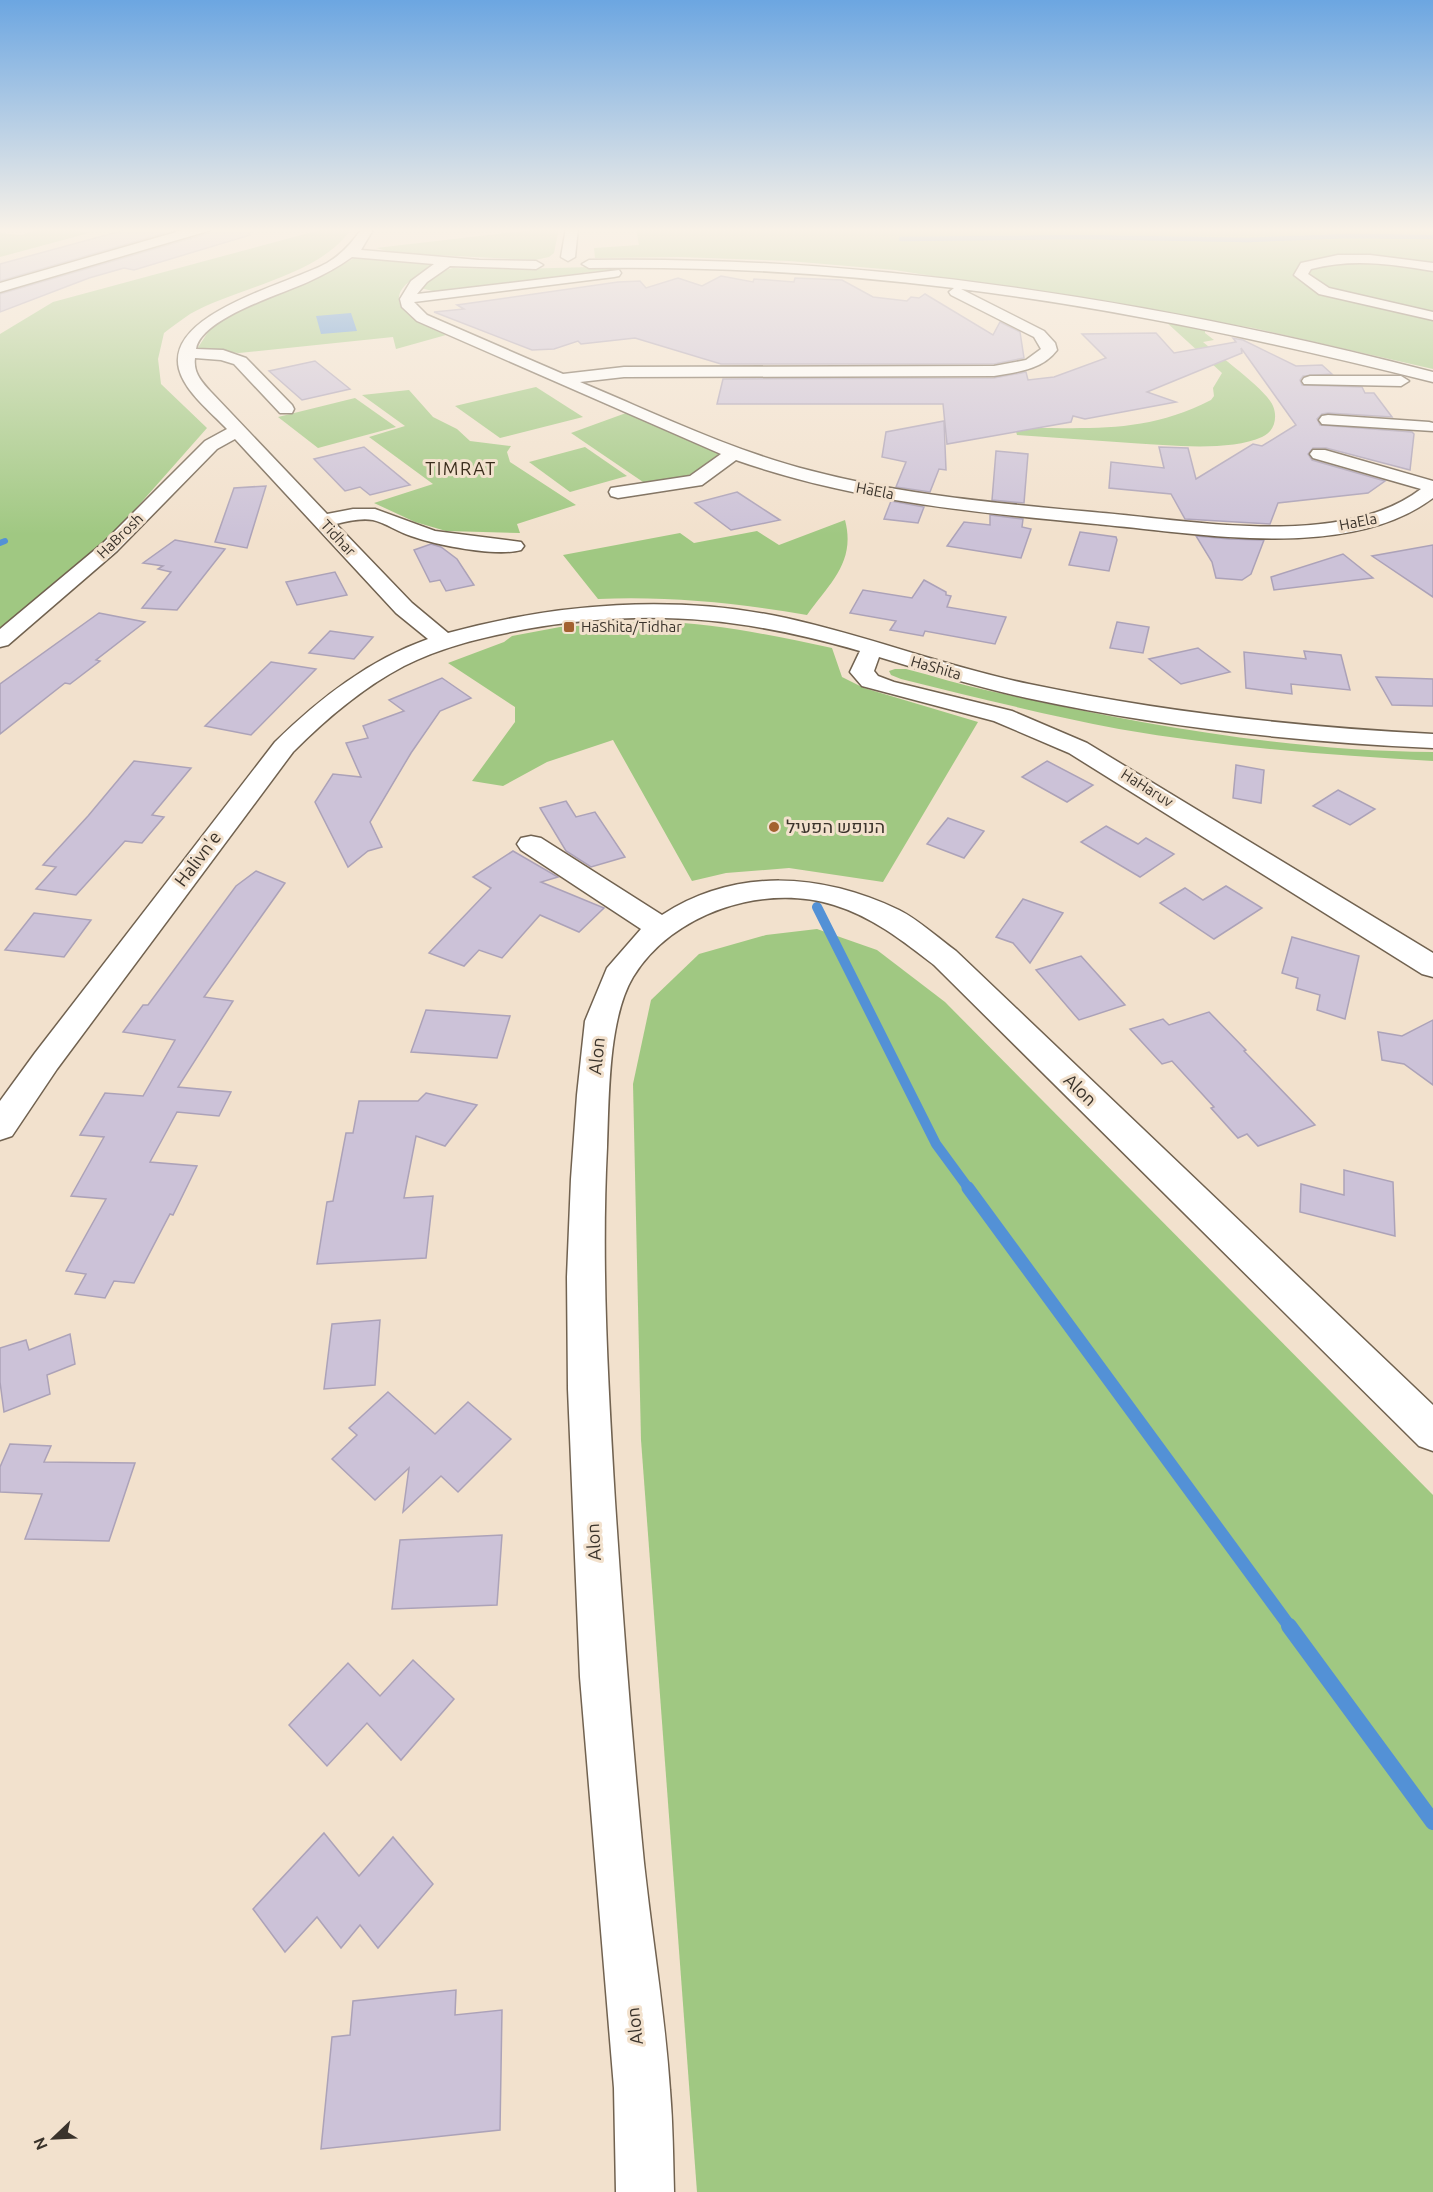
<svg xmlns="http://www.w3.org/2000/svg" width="1433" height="2192" viewBox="0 0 1433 2192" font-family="Ubuntu,Heebo,sans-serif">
	<rect width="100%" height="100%" fill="#f2e1cd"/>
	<!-- green -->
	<g fill="#a0c882">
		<polygon points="41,228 66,228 89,233 0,257 0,233 22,235"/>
		<path d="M327 228 351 229C320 276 237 287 190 314 181 320 172 327 164 333L158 359 161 384 207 428 78 574 0 635V334L53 302Z"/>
		<polygon points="550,228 559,228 554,253 549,257 535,260 395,253 376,248"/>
		<polygon points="636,228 1433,228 1433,369 1253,328 895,270 789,261 679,257 595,258 594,248 639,245"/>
		<path d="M356 257 438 264C428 271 409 279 402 289 387 312 430 327 446 335L396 349 393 337 239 353 197 349 210 329 223 319 333 270Z"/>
		<polygon points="665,265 590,272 436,292 421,288 439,272 453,268 517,269"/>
		<path d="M1165 321 1205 329V333L1214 340 1203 342C1218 355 1267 390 1273 406 1278 418 1274 432 1262 437 1229 452 1167 445 1131 443 1093 440 1055 438 1017 435L1015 428C1088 427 1143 435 1211 400L1214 396 1213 388 1222 373Z"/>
		<polygon points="536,387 583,417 500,438 455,406"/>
		<polygon points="409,390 433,417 457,429 470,441 511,446 507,452 510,462 576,505 517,524 520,533 446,531 415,522 374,503 433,484 369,437 405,426 362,395"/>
		<polygon points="355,398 396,427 318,448 278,417"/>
		<polygon points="626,413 724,455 680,480 646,484 571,433"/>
		<polygon points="585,447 627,476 570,492 529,462"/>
		<path d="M845 520C856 562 830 583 807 615 737 603 669 596 598 599L563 555 680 533 694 543 757 531 779 545Z"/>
		<path d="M656 621C716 624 773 635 832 648L842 677 864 688 978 722 883 882 789 868 726 873 692 881 613 740 547 762 503 786 472 781 515 722V707L448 663 504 642 512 636 560 627Z"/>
		<path d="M895 669H906C934 676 961 685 990 691 1134 723 1284 751 1433 752V761C1328 755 1223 747 1119 729 1046 715 974 697 901 679L891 675 889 671Z"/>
		<polygon points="817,929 877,950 945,1002 1433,1495 1433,2192 697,2192 641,1440 633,1084 651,1000 699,954 766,935"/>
	</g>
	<!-- water -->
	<polygon fill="#5391d6" points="351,313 357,331 321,334 316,316"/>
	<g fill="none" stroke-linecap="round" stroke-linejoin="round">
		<!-- stream-far4 -->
		<polyline stroke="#5391d6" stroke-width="4.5" points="901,239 1083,237 1248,240 1348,236 1433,237"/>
		<!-- stream-far3 -->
		<polyline stroke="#5391d6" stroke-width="6" points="0,543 5,541"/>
		<!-- stream-far2 -->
		<polyline stroke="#5391d6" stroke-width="10" points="817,907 936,1144 969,1189"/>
		<!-- stream-far1 -->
		<polyline stroke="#5391d6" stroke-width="13" points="968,1188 1290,1627"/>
		<!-- stream -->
		<polyline stroke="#5391d6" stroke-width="16" points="1289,1626 1433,1822"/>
	</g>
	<!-- building -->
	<g fill="#ccc2d8" stroke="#aca2b8" stroke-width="1.5">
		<polygon points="132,228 182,228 0,281 0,264"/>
		<polygon points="212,228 249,228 250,235 134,270 124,268 89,278 0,312 0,294 209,233"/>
		<polygon points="721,276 753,282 754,279 794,282 795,278 842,280 873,297 907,301 911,297 919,298 925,294 993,335 1000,322 1020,332 1024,358 994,364 721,364 635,338 581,344 578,341 554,349 532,350 434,312 464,309 457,305 618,282 640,281 646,288 678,278 702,286"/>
		<polygon points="1156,333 1174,353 1236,342 1233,338 1243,340 1296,366 1322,365 1332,374 1303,376 1300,380 1302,385 1362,387 1365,393 1374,393 1392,417 1328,413 1322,414 1317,419 1320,425 1412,432 1414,434 1410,470 1326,448 1313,448 1308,454 1312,460 1385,481 1368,493 1278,503 1270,524 1185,519 1171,494 1109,488 1111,462 1164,468 1159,447 1188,448 1196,479 1253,444 1262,446 1296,425 1241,348 1242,353 1147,392 1176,402 1085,419 1073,416 1071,422 947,444 943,404 717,404 723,379 994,378 1026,372 1028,380 1054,377 1106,358 1082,334"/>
		<polygon points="315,361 350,389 302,400 269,371"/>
		<polygon points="944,421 946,470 939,469 930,492 896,487 906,462 882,457 886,432"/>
		<polygon points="364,447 410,485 370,495 360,487 345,491 314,459"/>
		<polygon points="996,451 1028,454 1024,503 992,500"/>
		<polygon points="266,486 247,548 215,542 234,488"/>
		<polygon points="737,492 780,520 731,530 695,503"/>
		<polygon points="891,501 924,507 918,523 884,519"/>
		<polygon points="990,515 1023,519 1022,527 1031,529 1021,558 947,546 964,522 990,525"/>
		<polygon points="1080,532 1116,537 1117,540 1109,571 1069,565"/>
		<polygon points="1196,536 1230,539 1264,540 1251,574 1242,580 1216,578 1212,562"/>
		<polygon points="175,540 225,549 177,610 142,608 171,572 158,569 163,566 143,563"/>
		<polygon points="431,544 441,547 457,559 474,585 446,591 440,580 430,582 414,550"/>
		<polygon points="1433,545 1433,597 1372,556"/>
		<polygon points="1343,554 1373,578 1274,590 1271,577"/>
		<polygon points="335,572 347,595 297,605 286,582"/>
		<polygon points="924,580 946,592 946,595 951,596 947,607 1006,617 995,644 925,631 923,636 890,630 896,621 850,613 863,590 912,598"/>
		<polygon points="99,613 145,622 96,660 100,661 70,684 65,683 0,734 0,684"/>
		<polygon points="1117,622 1149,627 1143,653 1110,648"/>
		<polygon points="330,631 373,637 354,659 309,653"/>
		<polygon points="1198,648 1230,672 1181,684 1149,659"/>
		<polygon points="1304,651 1341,655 1350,690 1291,684 1292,694 1246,688 1244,652 1306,659"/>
		<polygon points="271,662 316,669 251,735 205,726"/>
		<polygon points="1376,677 1433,679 1433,706 1392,705"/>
		<polygon points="442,678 471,698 440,711 411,753 370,822 382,847 368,851 348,867 315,802 333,774 361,777 346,743 368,738 363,726 404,711 389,700"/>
		<polygon points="134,761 191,768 152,815 164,817 142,843 125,841 76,895 36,889 56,867 43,865 88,816"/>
		<polygon points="1047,761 1093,785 1067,802 1022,777"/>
		<polygon points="1236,765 1264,770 1261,803 1233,798"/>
		<polygon points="1338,790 1375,809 1350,825 1313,806"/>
		<polygon points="566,801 576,817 595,812 625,857 591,867 566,851 540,808"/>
		<polygon points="948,818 984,831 964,858 927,844"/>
		<polygon points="1106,826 1138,844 1146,838 1174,854 1140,877 1081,842"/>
		<polygon points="513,851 558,877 541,882 604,908 579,932 540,915 502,958 479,950 464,966 429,953 491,888 473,877"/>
		<polygon points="256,871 285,883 204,997 233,1001 178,1087 231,1092 219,1116 177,1112 150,1162 197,1166 173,1215 170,1214 134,1283 114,1281 105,1298 75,1294 86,1274 66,1271 106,1199 71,1196 104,1137 80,1135 105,1093 143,1096 175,1040 123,1032 143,1005 148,1005 236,886"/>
		<polygon points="1226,886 1262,908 1214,939 1160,903 1185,888 1203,900"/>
		<polygon points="1023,899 1063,913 1030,963 1013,943 996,937"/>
		<polygon points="34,913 91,920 64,957 5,950"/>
		<polygon points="1292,937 1359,956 1345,1019 1317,1010 1320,995 1296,988 1298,978 1282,973"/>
		<polygon points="1081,956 1125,1005 1079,1020 1036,970"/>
		<polygon points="426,1010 510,1016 497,1058 411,1052"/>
		<polygon points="1209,1012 1246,1050 1244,1051 1315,1125 1258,1146 1247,1134 1238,1138 1211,1108 1214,1107 1172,1061 1162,1064 1130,1029 1163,1019 1169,1025"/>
		<polygon points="1433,1020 1433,1085 1404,1064 1382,1060 1378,1032 1402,1036"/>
		<polygon points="426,1093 477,1105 445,1146 416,1136 404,1198 433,1196 426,1258 317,1264 327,1202 333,1201 346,1133 353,1133 359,1101 418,1101"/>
		<polygon points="1344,1170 1393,1182 1395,1236 1300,1212 1301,1184 1344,1195"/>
		<polygon points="380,1320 375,1385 324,1389 332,1324"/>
		<polygon points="70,1334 75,1364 47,1375 50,1394 4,1412 0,1382 0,1348 26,1340 29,1350"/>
		<polygon points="388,1392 435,1434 468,1402 511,1439 458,1492 441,1476 403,1512 409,1468 375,1500 332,1459 357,1435 349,1428"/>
		<polygon points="10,1444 51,1446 44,1462 135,1463 109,1541 25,1539 42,1494 0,1492 0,1467"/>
		<polygon points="502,1535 497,1605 392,1609 400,1540"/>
		<polygon points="413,1660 454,1699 401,1760 367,1723 327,1766 289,1725 348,1663 380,1696"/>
		<polygon points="324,1833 359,1876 393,1837 433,1884 378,1948 360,1925 341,1948 317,1917 285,1952 253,1909"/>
		<polygon points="456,1990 455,2015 502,2010 500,2130 321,2149 332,2037 350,2035 353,2001"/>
	</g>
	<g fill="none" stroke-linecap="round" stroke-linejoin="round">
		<!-- minor casing -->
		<g stroke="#716250" stroke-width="3">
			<g id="minor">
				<polygon points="190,228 210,228 208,231 0,292 0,283"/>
				<path d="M362 228H374L361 250 479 260 536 261 543 265 536 269 450 266 427 282 417 294 619 270 621 273 619 276 614 277 414 302 427 315 563 374 624 367 994 366 1026 360 1041 349 1034 337 951 295 949 292 954 288C832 273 712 266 589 268L582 264 589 260C873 255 1158 301 1433 372V382C1277 343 1121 309 961 289L1044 331 1055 343 1057 350C1042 370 1017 372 994 376L624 377 580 382C657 414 732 451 812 471 907 496 1006 504 1103 513 1195 521 1343 549 1421 489L1313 458 1310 454 1313 450H1325L1433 481V498C1349 561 1203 534 1106 525 981 513 855 502 736 460L702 485 618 498 611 496 609 492 611 488 690 476 721 454 417 321 402 307 400 299 411 281 434 264 352 257C338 267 323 275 308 282 282 294 201 318 196 349L223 350 246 358 292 405 294 409 292 413H280L234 364 221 360 195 358C193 373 202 382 211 392L327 514 353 509H375L435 531 521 542 524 546 521 550C496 557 436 545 411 536 398 532 386 523 373 520 361 518 348 521 336 524L412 603 448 633C558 603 675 594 786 618 868 636 947 667 1029 684 1162 712 1297 727 1433 734V748C1297 742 1161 727 1027 698 977 687 928 672 879 657L874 671 878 676 894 682 1012 711 1087 743 1433 953V977L1422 974 1069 753 994 721 862 686 850 672 860 651C742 617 648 608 526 629 484 637 443 646 404 666 362 688 326 719 293 752L57 1069 12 1136 0 1140V1101L35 1053 275 742C320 698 369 660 428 639L396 613 235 439 217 449 117 551 8 645 0 647V629L103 543 205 441 227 429C211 412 185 392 179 369 165 313 289 284 327 263 342 254 352 243 362 228Z"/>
				<polygon points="566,228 578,228 575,257 568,261 561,257"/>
				<polygon points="1310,376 1401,376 1409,381 1401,386 1304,384 1302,381 1304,378"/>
				<polygon points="1328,415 1429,422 1433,423 1433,431 1322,424 1319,420 1322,416"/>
				<path d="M531 836 541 838 662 915C736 867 822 873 899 910 919 920 938 938 956 951L1433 1405V1451L1419 1446 934 965C903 941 873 917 834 905 763 883 672 913 633 977 608 1019 609 1098 607 1147 601 1265 608 1383 615 1501 623 1622 632 1742 644 1863 652 1938 665 2014 670 2090 673 2124 673 2158 674 2192H616L614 2088 580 1677 568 1389 567 1277 571 1179 577 1095 585 1021 607 968 641 929 521 850 517 844 521 838Z"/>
			</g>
		</g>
		<!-- major casing -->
		<g stroke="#716250" stroke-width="3">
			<path id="major" d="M1338 255H1370L1433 263V271C1392 264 1352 258 1311 269L1308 274 1329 288 1433 312V320L1319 294 1294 275 1301 263Z"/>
		</g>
		<!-- minor -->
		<use href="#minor" fill="#fff" fill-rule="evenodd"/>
		<!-- major -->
		<use href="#major" fill="#fff" fill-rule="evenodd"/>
	</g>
	<!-- sky -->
	<linearGradient id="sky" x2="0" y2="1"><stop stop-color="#6ca6e1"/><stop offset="0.43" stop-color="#f9f2e8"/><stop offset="1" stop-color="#f9f2e8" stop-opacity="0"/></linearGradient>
	<rect width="1433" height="535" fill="url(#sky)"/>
	<!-- markers -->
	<g fill="#a3612f" stroke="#f2e1cd" stroke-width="2">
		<rect x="563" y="621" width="12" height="12" rx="3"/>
		<circle cx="774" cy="827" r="6"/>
	</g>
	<g text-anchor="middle" stroke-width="6" stroke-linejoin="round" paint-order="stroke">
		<!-- far-street labels -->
		<g font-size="15" fill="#3a332b" stroke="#f2e1cd">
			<text transform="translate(875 491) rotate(11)" y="5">HaEla</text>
			<text transform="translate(1358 522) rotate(-11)" y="5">HaEla</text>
			<text transform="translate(120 536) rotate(-44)" y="5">HaBrosh</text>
			<text transform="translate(338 538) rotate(47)" y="5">Tidhar</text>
			<text transform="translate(936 668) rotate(16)" y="5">HaShita</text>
			<text transform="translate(1147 788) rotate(32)" y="5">HaHaruv</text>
		</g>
		<!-- far-poi labels -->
		<g font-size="15" fill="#3a332b" stroke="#f2e1cd" text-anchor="start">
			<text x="581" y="632">HaShita/Tidhar</text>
		</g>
		<!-- far-quarter labels -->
		<g font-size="18" letter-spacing="1.5" fill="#3a2d1c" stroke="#f2e1cd">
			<text x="461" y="475">TIMRAT</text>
		</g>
		<!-- poi labels -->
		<g font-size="18" fill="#3a332b" stroke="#f2e1cd" text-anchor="start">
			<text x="786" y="833">הנופש הפעיל</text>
		</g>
		<!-- street labels -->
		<g font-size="18" fill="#3a332b" stroke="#f2e1cd">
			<text transform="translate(198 859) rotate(-53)" y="6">Halivn'e</text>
			<text transform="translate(597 1056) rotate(-84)" y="6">Alon</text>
			<text transform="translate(1080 1090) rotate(44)" y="6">Alon</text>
			<text transform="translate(594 1542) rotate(-93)" y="6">Alon</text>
			<text transform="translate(635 2026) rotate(-96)" y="6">Alon</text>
		</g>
	</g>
	<!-- north arrow -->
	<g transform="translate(54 2138) rotate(247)" stroke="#f2e1cd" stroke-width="4.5" paint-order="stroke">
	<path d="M0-4.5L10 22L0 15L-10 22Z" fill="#3a332b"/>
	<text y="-9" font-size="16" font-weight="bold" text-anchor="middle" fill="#3a332b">N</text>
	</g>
</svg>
